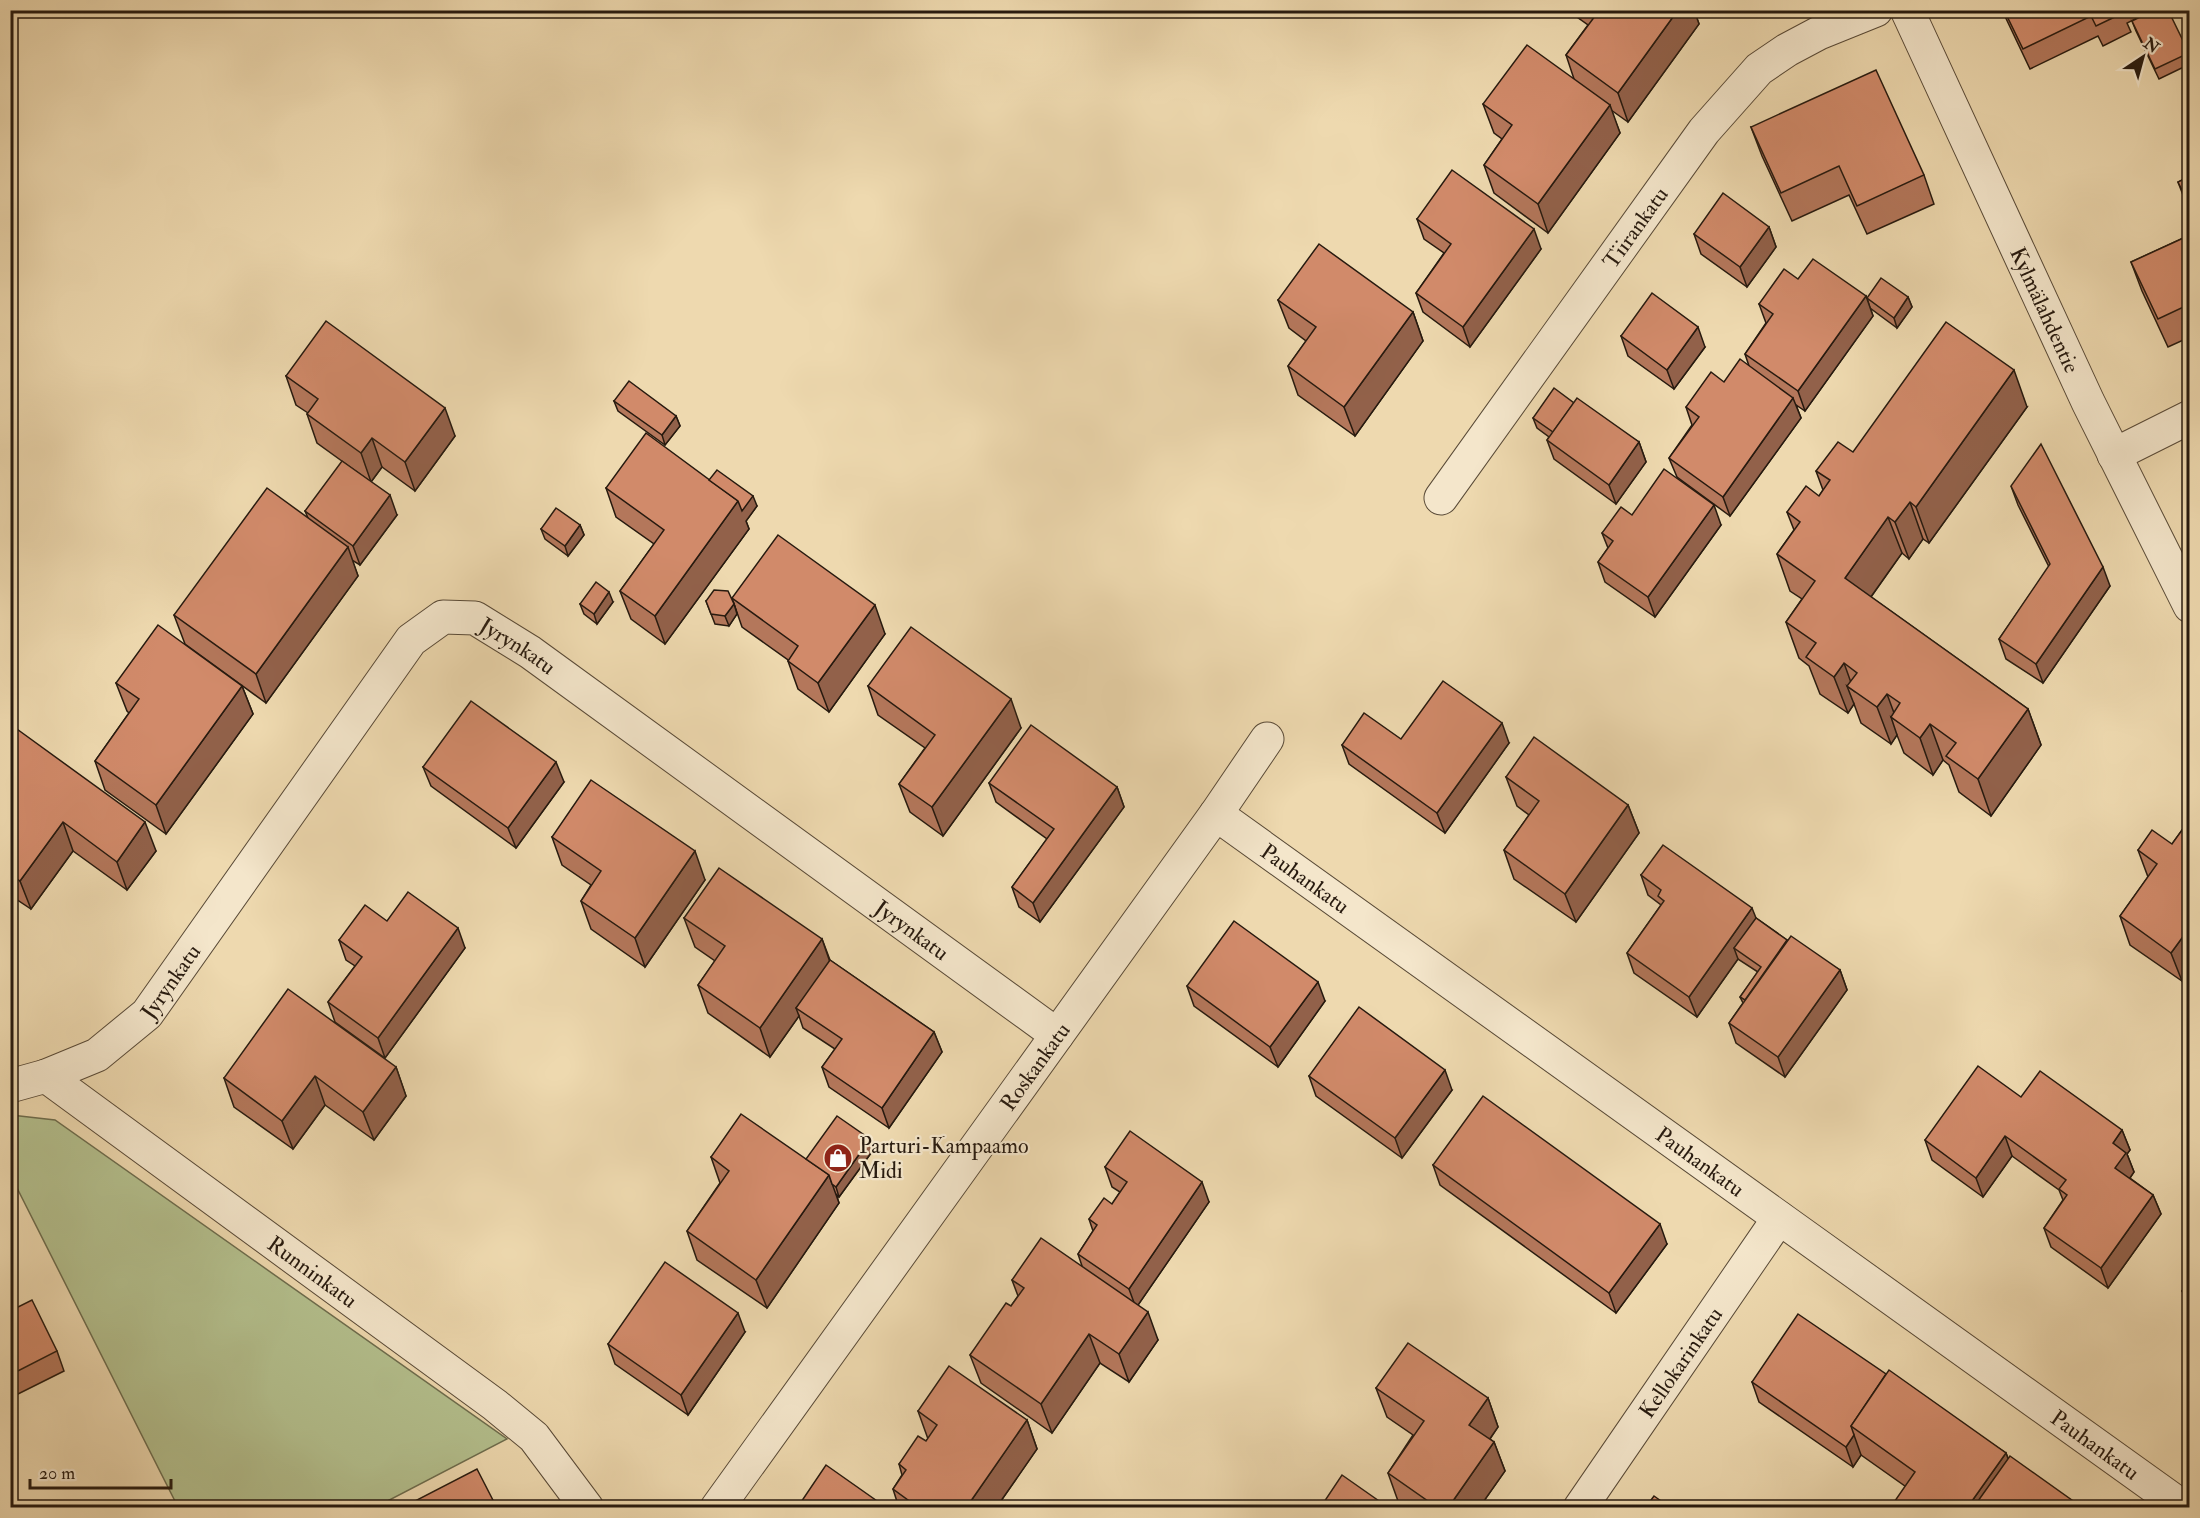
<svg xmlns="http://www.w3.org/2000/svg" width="2200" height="1518" viewBox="0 0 2200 1518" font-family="'IM FELL Double Pica',serif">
	<rect width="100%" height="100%" fill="#eed9af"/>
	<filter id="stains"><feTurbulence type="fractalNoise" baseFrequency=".00333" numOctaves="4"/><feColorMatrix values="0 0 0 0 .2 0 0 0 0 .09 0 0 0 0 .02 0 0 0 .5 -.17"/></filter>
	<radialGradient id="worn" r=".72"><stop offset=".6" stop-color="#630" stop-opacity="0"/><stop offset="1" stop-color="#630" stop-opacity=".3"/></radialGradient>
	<!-- green -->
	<polygon fill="#b4c08e" stroke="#6e6d4e" stroke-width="1.5" points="11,1115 55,1120 507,1439 376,1507 178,1507 11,1176"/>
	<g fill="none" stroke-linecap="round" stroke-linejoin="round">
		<!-- minor casing -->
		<g stroke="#594a37" stroke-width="35">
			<g id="minor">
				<path id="s1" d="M1907 10 2088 402 2190 606"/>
				<polyline points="2114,455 2190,417"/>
				<path id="s2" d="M1441 498 1704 131 1759 69 1787 50 1819 33 1876 10"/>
				<path id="s3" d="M1216 814 2184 1508"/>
				<path id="s4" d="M46 1076 97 1055 147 1014 411 640 443 617 475 618 530 652 1057 1035"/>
				<path id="s5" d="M10 1086 46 1076 495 1405 534 1437 587 1508"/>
				<path id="s6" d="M717 1508 1216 814 1267 739"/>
				<path id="s7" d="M1580 1508 1779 1218"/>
			</g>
		</g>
		<!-- minor -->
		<use href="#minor" stroke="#f4e6cb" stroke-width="33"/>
	</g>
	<!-- wall -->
	<g fill="#b4775b" stroke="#271a0f" stroke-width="1.5">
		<polygon points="1567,10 1694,10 1699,24 1628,122 1611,110 1620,133 1548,233 1494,193 1484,165 1502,139 1494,133 1483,104 1574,79 1566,55 1588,25"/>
		<polygon points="2002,10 2144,10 2145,14 2127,23 2131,32 2103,46 2098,36 2030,69"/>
		<polygon points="2132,21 2189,53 2190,64 2159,79 2136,31"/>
		<polygon points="1751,127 1924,175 1934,204 1867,234 1849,195 1792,221 1762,156"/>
		<polygon points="2190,176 2190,213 2178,182"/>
		<polygon points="1417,219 1541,249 1470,347 1423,312 1416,293 1444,253 1424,239"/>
		<polygon points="1769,227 1776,247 1747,287 1701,254 1694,234"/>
		<polygon points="2190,235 2190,337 2168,347 2142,291 2131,262"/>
		<polygon points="1866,296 1873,316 1805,411 1796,405 1801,418 1730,516 1677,477 1669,458 1692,425 1686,407 1724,382 1749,366 1745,354 1766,323 1759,304"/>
		<polygon points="1908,297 1912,307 1897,328 1870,308 1867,298"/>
		<polygon points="1278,300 1413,312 1423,341 1355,436 1298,395 1288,366 1306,341 1289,328"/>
		<polygon points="1621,336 1705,347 1674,389 1628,356"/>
		<polygon points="286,376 455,436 415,491 382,467 371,482 317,443 307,414 308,413 296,405"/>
		<polygon points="614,401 676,416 680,426 665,445 618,411"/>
		<polygon points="1574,403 1639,442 1646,462 1616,504 1554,459 1547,440 1549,437 1537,428 1533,418"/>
		<polygon points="2027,407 1929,543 1923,539 1909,559 1902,553 1871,597 2028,709 2041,745 1991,816 1959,792 1949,765 1943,760 1933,775 1904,753 1897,735 1891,744 1861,723 1854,704 1848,713 1820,694 1809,666 1799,658 1786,622 1802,599 1790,591 1777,554 1794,530 1787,512 1819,496 1823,490 1816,471 1853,452"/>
		<polygon points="709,480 757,506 746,521 749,529 665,644 631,619 620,591 654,544 616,517 606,488"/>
		<polygon points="2011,486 2110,586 2043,683 2006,659 1999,639 2049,567 2018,505"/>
		<polygon points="305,511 397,515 360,565 352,560 358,576 266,703 185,644 174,615 308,518"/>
		<polygon points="1632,515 1721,525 1655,617 1605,582 1598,562 1608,548 1602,533"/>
		<polygon points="580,525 584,535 568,556 545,539 541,529"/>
		<polygon points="732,598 885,634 829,712 798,689 788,661 788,660 742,627"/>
		<polygon points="706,601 734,604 737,614 729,626 715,624"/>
		<polygon points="613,602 597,624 584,614 580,604"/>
		<polygon points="116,683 242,686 253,714 166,834 105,790 95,761 129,713 127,711"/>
		<polygon points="868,686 1021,728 943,836 910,812 899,784 925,748 878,715"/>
		<polygon points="10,724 156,851 127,890 73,851 31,909 10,895"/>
		<polygon points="1509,743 1445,833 1349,764 1342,745"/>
		<polygon points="423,767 564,782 516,848 431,786"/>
		<polygon points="1506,777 1628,805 1639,833 1576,922 1514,879 1504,850 1529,815 1517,806"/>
		<polygon points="2190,778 2190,796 2185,784"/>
		<polygon points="989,783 1117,787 1124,807 1040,922 1019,907 1012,887 1047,839 996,802"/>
		<polygon points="2190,819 2190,970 2182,981 2130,945 2120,916 2148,877 2138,850 2172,844"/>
		<polygon points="552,837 705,880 645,967 591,929 581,901 591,885 562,865"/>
		<polygon points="1641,875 1756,918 1787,940 1840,970 1847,990 1785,1077 1736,1043 1729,1023 1743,1003 1740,997 1758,972 1738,959 1697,1017 1634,973 1627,953 1661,905 1648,895"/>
		<polygon points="684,918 822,939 830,960 934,1032 942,1052 889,1128 829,1087 822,1067 835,1049 803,1028 799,1016 770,1057 708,1013 698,985 715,961 695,947"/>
		<polygon points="387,921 465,948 385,1058 335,1022 328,1002 355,966 346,960 339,940"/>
		<polygon points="1187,986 1325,1001 1278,1067 1194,1006"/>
		<polygon points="396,1067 406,1096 374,1140 325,1105 293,1149 234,1107 224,1078"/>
		<polygon points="1309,1076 1452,1090 1402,1158 1316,1096"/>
		<polygon points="2021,1097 2122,1130 2130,1150 2127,1154 2134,1172 2130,1178 2153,1195 2161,1214 2108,1288 2051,1247 2044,1228 2063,1200 2059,1190 2012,1156 1983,1197 1932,1160 1925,1140"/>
		<polygon points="874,1149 839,1197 836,1194 839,1203 767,1308 697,1260 687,1231 720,1183 711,1157 805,1159"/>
		<polygon points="1433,1165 1667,1244 1616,1313 1440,1185"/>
		<polygon points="1105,1167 1209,1202 1138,1305 1158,1340 1129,1382 1100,1363 1052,1433 981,1383 970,1355 1011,1306 1018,1296 1012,1280 1082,1266 1078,1254 1093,1231 1089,1219 1112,1204 1120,1192 1112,1187"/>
		<polygon points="2190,1281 2190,1311 2182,1291"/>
		<polygon points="10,1311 57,1351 64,1371 10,1398"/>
		<polygon points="745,1332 688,1415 615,1364 608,1344"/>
		<polygon points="1886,1374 2006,1453 2008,1458 2083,1508 1905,1486 1861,1455 1853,1467 1759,1402 1752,1382"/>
		<polygon points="1376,1388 1488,1398 1498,1427 1490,1439 1494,1442 1505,1471 1479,1508 1408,1508 1398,1501 1388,1473 1413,1435 1387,1417"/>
		<polygon points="918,1411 1027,1420 1037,1449 996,1508 899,1508 893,1489 902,1475 899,1464 928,1439"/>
	</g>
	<!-- shaded-wall -->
	<g fill="#92614a" stroke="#271a0f" stroke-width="1.5">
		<polygon points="1678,10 1694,10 1699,24 1628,122 1618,93"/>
		<polygon points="1610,105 1620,133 1548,233 1538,204"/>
		<polygon points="1769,227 1776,247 1747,287 1740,267"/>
		<polygon points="1534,229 1541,249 1470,347 1463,327"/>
		<polygon points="1866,296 1873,316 1805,411 1798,391"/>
		<polygon points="1908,297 1912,307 1897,328 1894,318"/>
		<polygon points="1413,312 1423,341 1355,436 1344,407"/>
		<polygon points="1698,327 1705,347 1674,389 1667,370"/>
		<polygon points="2014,370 2027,407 1929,543 1916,507"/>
		<polygon points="1793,398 1801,418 1730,516 1723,497"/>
		<polygon points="445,408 455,436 415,491 405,462"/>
		<polygon points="676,416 680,426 665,445 662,435"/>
		<polygon points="372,438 382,467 371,482 361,453"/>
		<polygon points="1639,442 1646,462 1616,504 1609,485"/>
		<polygon points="390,495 397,515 360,565 353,546"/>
		<polygon points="753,496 757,506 746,521 749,529 665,644 655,616 738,501"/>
		<polygon points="1910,502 1923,539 1909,559 1895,522"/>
		<polygon points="1714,505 1721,525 1655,617 1648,597"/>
		<polygon points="1888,517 1902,553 1858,615 1845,578"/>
		<polygon points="580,525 584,535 568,556 565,546"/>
		<polygon points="348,547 358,576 266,703 256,674"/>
		<polygon points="2103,567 2110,586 2043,683 2036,664"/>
		<polygon points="609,592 613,602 597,624 594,614"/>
		<polygon points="734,604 737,614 729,626 725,616"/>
		<polygon points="875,605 885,634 829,712 818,683"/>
		<polygon points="1844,663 1854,691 1847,686 1854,704 1848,713 1834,677"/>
		<polygon points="242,686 253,714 166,834 156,805"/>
		<polygon points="1887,694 1897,721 1891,717 1897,735 1891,744 1877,707"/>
		<polygon points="1011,699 1021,728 943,836 932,807"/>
		<polygon points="2028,709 2041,745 1991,816 1978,779"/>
		<polygon points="1502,723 1509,743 1445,833 1437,813"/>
		<polygon points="1930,724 1943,760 1933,775 1920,738"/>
		<polygon points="556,762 564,782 516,848 508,828"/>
		<polygon points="1117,787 1124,807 1040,922 1033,903"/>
		<polygon points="1628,805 1639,833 1576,922 1565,894"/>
		<polygon points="63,822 73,851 31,909 20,881"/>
		<polygon points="145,822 156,851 127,890 117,862"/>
		<polygon points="695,851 705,880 645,967 635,938"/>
		<polygon points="1752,908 1760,928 1734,948 1738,959 1697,1017 1689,997"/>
		<polygon points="2190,927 2190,970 2182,981 2171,953"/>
		<polygon points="458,928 465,948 385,1058 378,1038"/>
		<polygon points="822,939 832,968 796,1008 799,1016 770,1057 760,1028"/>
		<polygon points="1840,970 1847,990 1785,1077 1778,1057"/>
		<polygon points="1318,982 1325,1001 1278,1067 1270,1047"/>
		<polygon points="934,1032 942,1052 889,1128 882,1108"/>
		<polygon points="396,1067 406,1096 374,1140 363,1112"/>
		<polygon points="1445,1070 1452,1090 1402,1158 1395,1138"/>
		<polygon points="315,1076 325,1105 293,1149 282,1121"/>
		<polygon points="2122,1130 2130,1150 2127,1154 2134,1172 2123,1188 2115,1168 2113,1143"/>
		<polygon points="2005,1136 2012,1156 1983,1197 1976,1178"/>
		<polygon points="870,1139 874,1149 839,1197 836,1187"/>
		<polygon points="829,1175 839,1203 767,1308 756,1280"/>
		<polygon points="1202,1182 1209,1202 1136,1308 1129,1289"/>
		<polygon points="2153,1195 2161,1214 2108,1288 2101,1268"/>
		<polygon points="1660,1224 1667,1244 1616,1313 1609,1293"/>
		<polygon points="1148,1312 1158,1340 1129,1382 1119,1354"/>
		<polygon points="738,1313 745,1332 688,1415 681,1395"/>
		<polygon points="1089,1334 1100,1363 1052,1433 1041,1404"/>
		<polygon points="1488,1398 1498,1427 1480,1453 1469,1425"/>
		<polygon points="1027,1420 1037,1449 996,1508 966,1508"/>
		<polygon points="1854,1435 1861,1455 1853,1467 1846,1447"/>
		<polygon points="1494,1442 1505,1471 1479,1508 1448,1508"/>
		<polygon points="2006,1453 2016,1481 1998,1508 1967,1508"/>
	</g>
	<!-- building -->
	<g fill="#d18a6a" stroke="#271a0f" stroke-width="1.5">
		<polygon points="1596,10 1678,10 1618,93 1566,55 1598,12"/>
		<polygon points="2004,10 2122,10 2123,13 2096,26 2091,16 2023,49"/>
		<polygon points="2154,10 2168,10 2189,53 2155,69 2132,21"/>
		<polygon points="1527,45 1610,105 1538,204 1484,165 1512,125 1483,104"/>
		<polygon points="1876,70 1924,175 1857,206 1839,166 1781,193 1751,127"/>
		<polygon points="1452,170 1534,229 1463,327 1416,293 1451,244 1417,219"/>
		<polygon points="2190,176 2190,206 2178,182"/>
		<polygon points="1723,193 1769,227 1740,267 1694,234"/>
		<polygon points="2190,235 2190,304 2158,319 2131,262"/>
		<polygon points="1319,244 1413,312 1344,407 1288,366 1316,327 1278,300"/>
		<polygon points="1813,259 1866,296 1798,391 1745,354 1773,314 1759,304 1784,269 1798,279"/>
		<polygon points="1881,278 1908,297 1894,318 1867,298"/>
		<polygon points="1652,293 1698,327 1667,370 1621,336"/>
		<polygon points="326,321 445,408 405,462 372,438 361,453 307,414 318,399 286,376"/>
		<polygon points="1946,322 2014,370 1916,507 1910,502 1895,522 1888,517 1845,578 2028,709 1978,779 1946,756 1956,743 1930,724 1920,738 1891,717 1900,703 1887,694 1877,707 1847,686 1857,673 1844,663 1834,677 1806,657 1816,643 1786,622 1815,581 1777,554 1800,522 1787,512 1806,486 1819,496 1830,480 1816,471 1838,442 1853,452"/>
		<polygon points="1740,359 1793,398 1723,497 1669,458 1699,417 1686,407 1711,372 1724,382"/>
		<polygon points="629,381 676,416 662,435 614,401"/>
		<polygon points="1554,388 1574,403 1553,432 1533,418"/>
		<polygon points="1577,398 1639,442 1609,485 1547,440"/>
		<polygon points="646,433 738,501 655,616 620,591 664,530 606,488"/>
		<polygon points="2041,444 2103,567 2036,664 1999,639 2050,564 2011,486"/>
		<polygon points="342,461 390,495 353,546 305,511"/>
		<polygon points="1664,469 1714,505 1648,597 1598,562 1613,541 1602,533 1621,507 1632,515"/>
		<polygon points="717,470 753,496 742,511 738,501 709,480"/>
		<polygon points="267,488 348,547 256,674 174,615"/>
		<polygon points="556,508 580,525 565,546 541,529"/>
		<polygon points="778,535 875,605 818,683 788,661 798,646 732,598"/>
		<polygon points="596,582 609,592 594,614 580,604"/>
		<polygon points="714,590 728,591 734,604 725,616 711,614 706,601"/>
		<polygon points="158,625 242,686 156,805 95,761 139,699 116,683"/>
		<polygon points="911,627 1011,699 932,807 899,784 935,735 868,686"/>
		<polygon points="1443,681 1502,723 1437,813 1342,745 1364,713 1401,739"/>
		<polygon points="471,701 556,762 508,828 423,767"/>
		<polygon points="10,724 145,822 117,862 63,822 20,881 10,874"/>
		<polygon points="1031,725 1117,787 1033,903 1012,887 1054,829 989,783"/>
		<polygon points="1534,737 1628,805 1565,894 1504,850 1539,801 1506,777"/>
		<polygon points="2190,778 2190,787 2185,784"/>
		<polygon points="591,780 695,851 635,938 581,901 601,871 552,837"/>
		<polygon points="2190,819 2190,927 2171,953 2120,916 2157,864 2138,850 2152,830 2172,844"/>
		<polygon points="1663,845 1752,908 1689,997 1627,953 1664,901 1658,896 1661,890 1641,875"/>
		<polygon points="719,868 822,939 760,1028 698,985 725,946 684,918"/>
		<polygon points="408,892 458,928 378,1038 328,1002 362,957 339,940 365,905 387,921"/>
		<polygon points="1756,918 1787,940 1745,1000 1740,997 1761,967 1734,948"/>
		<polygon points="1234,921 1318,982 1270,1047 1187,986"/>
		<polygon points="1791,936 1840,970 1778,1057 1729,1023"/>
		<polygon points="830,960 934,1032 882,1108 822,1067 842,1039 796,1008"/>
		<polygon points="288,989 396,1067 363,1112 315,1076 282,1121 224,1078"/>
		<polygon points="1359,1007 1445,1070 1395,1138 1309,1076"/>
		<polygon points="1978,1066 2021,1097 2040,1071 2122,1130 2113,1143 2126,1153 2115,1168 2153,1195 2101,1268 2044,1228 2067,1195 2059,1189 2066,1180 2005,1136 1976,1178 1925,1140"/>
		<polygon points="1483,1096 1660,1224 1609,1293 1433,1165"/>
		<polygon points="741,1114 829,1175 756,1280 687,1231 729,1171 711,1157"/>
		<polygon points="837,1116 870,1139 836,1187 832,1184 829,1175 806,1159"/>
		<polygon points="1130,1131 1202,1182 1129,1289 1078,1254 1097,1225 1089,1219 1104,1198 1112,1204 1127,1182 1105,1167"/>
		<polygon points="1041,1238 1148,1312 1119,1354 1089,1334 1041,1404 970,1355 1006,1303 1011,1306 1024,1288 1012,1280"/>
		<polygon points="665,1262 738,1313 681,1395 608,1344"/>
		<polygon points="2190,1281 2190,1296 2182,1291"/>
		<polygon points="32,1300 57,1351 10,1375 10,1311"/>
		<polygon points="1798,1314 1886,1374 1851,1426 1854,1435 1846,1447 1752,1382"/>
		<polygon points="1408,1343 1488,1398 1469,1425 1494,1442 1448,1508 1438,1508 1388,1473 1424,1421 1376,1388"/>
		<polygon points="949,1366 1027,1420 966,1508 919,1508 893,1489 906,1470 899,1464 918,1436 926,1441 937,1425 918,1411"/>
		<polygon points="1889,1370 2006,1453 1967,1508 1890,1508 1915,1472 1851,1426"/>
		<polygon points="2010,1456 2083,1508 1973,1508"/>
		<polygon points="826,1465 887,1508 797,1508"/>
		<polygon points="477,1469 497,1508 416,1508 413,1502"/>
		<polygon points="1342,1475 1389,1508 1320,1508"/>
		<polygon points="1654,1496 1671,1508 1645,1508"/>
	</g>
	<!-- icons -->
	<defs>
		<g id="shop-disc" transform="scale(1.5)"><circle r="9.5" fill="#8f2418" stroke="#f4e6cb"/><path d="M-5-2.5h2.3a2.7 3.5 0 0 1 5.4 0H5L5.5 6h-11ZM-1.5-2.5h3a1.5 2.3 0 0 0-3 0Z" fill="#fff"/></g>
	</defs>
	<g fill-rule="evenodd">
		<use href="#shop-disc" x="838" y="1158"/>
	</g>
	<g text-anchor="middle" stroke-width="4.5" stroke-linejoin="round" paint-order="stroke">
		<!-- street labels -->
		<g font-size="22" fill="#271a0f" stroke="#f4e6cb">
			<text dy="8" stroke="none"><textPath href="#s2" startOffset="333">Tiirankatu</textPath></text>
			<text dy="8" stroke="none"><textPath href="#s1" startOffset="330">Kylmälahdentie</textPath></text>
			<text dy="8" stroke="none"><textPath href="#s4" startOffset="700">Jyrynkatu</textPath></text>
			<text dy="8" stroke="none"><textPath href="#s3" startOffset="110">Pauhankatu</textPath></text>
			<text dy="8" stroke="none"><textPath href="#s4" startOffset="1186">Jyrynkatu</textPath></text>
			<text dy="8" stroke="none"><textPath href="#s4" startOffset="160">Jyrynkatu</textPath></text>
			<text dy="8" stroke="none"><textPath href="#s6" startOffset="544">Roskankatu</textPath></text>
			<text dy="8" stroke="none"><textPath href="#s3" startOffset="596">Pauhankatu</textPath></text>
			<text dy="8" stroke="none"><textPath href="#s5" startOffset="368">Runninkatu</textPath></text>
			<text dy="8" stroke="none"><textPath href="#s7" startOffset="177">Kellokarinkatu</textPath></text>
			<text dy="8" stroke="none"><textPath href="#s3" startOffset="1082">Pauhankatu</textPath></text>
		</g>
		<!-- poi labels -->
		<g font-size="22" fill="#271a0f" stroke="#f4e6cb" text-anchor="start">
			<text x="859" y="1153">Parturi-Kampaamo<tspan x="859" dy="25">Midi</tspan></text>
		</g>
	</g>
	<!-- margin -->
	<rect width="2200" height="1518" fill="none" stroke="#eed9af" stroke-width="36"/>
	<rect x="12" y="12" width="2176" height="1494" fill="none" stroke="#271a0f" stroke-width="3"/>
	<rect x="18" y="18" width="2164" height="1482" fill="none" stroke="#271a0f" stroke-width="1.5"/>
	<!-- north arrow -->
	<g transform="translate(2143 57) rotate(36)" stroke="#f4e6cb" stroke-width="4.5" paint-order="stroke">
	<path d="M0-4.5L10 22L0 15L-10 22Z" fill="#271a0f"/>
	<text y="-9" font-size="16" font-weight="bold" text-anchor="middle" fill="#271a0f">N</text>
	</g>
	<!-- scale -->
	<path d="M30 1479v9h141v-9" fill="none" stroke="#271a0f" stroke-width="3"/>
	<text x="39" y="1479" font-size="18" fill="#271a0f" stroke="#f4e6cb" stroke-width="4.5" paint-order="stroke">20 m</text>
	<rect width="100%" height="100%" filter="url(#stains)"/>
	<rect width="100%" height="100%" fill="url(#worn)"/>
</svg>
